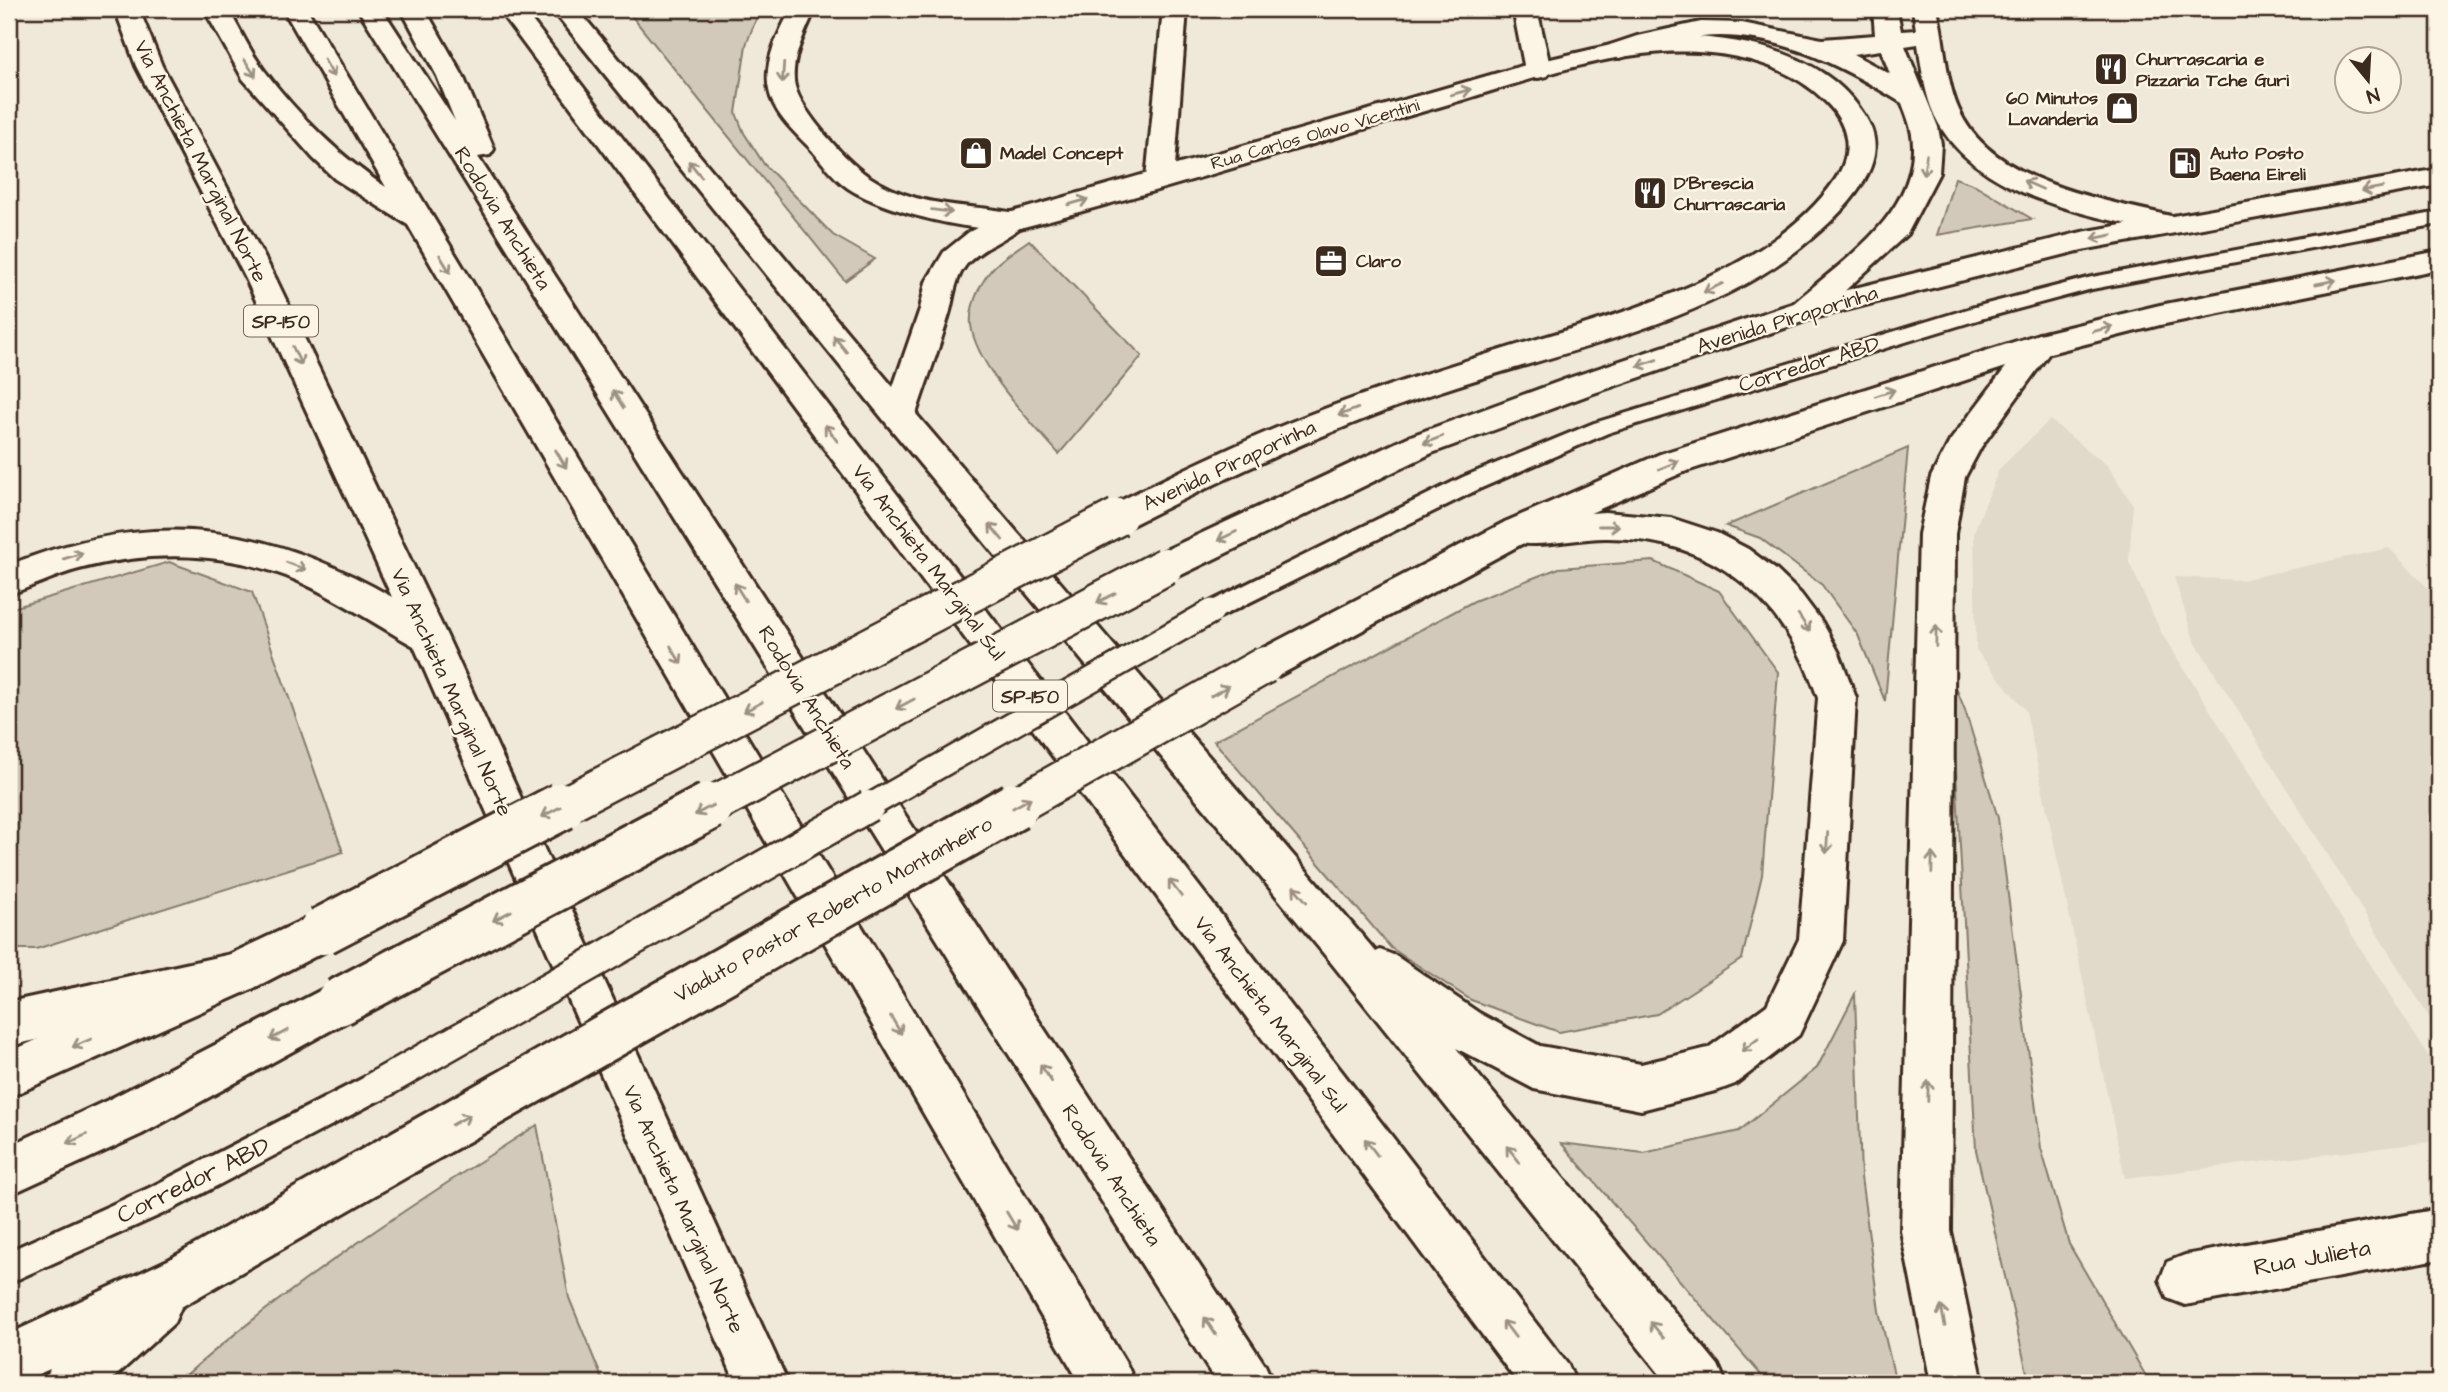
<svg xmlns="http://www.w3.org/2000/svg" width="2448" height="1392" viewBox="0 0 2448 1392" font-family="'Architects Daughter',sans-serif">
	<rect width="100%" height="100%" fill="#f0e9d9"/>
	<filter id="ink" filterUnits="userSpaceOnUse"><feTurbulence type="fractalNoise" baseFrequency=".0143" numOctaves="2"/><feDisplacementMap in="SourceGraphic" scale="14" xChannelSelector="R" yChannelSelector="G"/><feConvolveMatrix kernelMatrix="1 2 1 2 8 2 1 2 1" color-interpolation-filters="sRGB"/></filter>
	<g filter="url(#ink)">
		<!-- built -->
		<g fill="#e1d9c9">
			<polygon points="2050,420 2108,466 2133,505 2129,562 2162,634 2439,1073 2439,1141 2125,1178 2026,711 1976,650 1974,532 1999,469"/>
			<polygon points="2389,548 2439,599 2439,1033 2194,640 2174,577 2241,580"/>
		</g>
		<!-- green -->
		<g fill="#d2c9ba" stroke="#867a6c" stroke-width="2">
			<polygon points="626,9 760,9 746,45 736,113 744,133 764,164 833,235 875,259 845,281"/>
			<polygon points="1955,178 1975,185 2032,219 1937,235"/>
			<path d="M1029 240 1142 356 1059 454C1032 423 976 366 971 325 969 306 980 284 991 270 1001 258 1017 249 1029 240Z"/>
			<polygon points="1908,448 1885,701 1858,635 1822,585 1760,538 1726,526"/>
			<polygon points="1653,561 1719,591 1778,672 1762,875 1742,959 1657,1014 1559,1032 1471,1000 1391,948 1214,741 1474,601 1559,568"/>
			<polygon points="169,562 252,592 343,852 36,949 9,949 9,609"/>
			<polygon points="1951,675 1965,710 1998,818 2041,1148 2069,1244 2150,1383 2030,1383 2028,1377 1976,1150"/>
			<polygon points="1855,994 1861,1177 1879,1311 1896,1383 1768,1383 1561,1143 1644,1153 1739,1131 1817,1068"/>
			<path d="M537 1125 569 1298 604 1383H177C287 1285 413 1204 537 1125Z"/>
		</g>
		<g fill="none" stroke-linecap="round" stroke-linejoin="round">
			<!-- service casing -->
			<g stroke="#3b2a1e" stroke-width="6">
				<g id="service">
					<polygon points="2439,212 2439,224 2092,289 1984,318 1608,433 1479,489 1220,617 1212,620 1204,617 1200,611 1204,605 1463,477 1594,423 1971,308 2092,277"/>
					<polygon points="375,1072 385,1077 390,1087 385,1097 171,1210 9,1283 9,1251 149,1188"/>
				</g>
			</g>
			<!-- minor casing -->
			<g stroke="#3b2a1e" stroke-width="6">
				<g id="minor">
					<path d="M791 9H815C806 31 792 55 794 80 795 106 846 161 868 176 883 186 899 193 916 198 951 208 988 206 1022 215L1026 221 1022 227C983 237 882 211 848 188 832 177 821 160 808 146 792 130 773 112 769 90 763 61 779 33 791 9Z"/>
					<polygon points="1163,9 1187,9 1174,179 1170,185 1160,187 1150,185 1146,179"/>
					<polygon points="1513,9 1537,9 1551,70 1547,76 1538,78 1529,76 1525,70"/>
					<polygon points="2439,1209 2439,1259 2185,1305 2167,1298 2160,1280 2167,1262 2185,1255"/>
				</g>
			</g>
			<!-- tertiary casing -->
			<g stroke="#3b2a1e" stroke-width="6">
				<path id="tertiary" d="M1873 9H1897L1901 31 1916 30 1913 9H1937C1945 41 1945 77 1958 108 1990 185 2109 200 2179 218L2184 224 2179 230 2169 233C2088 215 1964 195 1931 107 1924 87 1921 65 1918 44L1905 46 1938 127 1941 144 1939 173 1907 234 1816 317 1805 320 1794 317 1790 310 1794 303C1842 261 1915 216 1913 145 1913 130 1907 117 1902 103 1842 66 1775 30 1702 37 1673 39 1647 51 1619 58L1610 55 1606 50 1610 45 1637 36 1701 22 1742 23 1822 39 1875 35ZM1881 50 1890 74 1853 54Z"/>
			</g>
			<!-- primary casing -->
			<g stroke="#3b2a1e" stroke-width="6">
				<g id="primary">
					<path d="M1683 36C1746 39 1821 53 1860 109 1870 122 1877 137 1874 155 1867 192 1828 225 1800 248 1704 325 1553 353 1438 392 1332 428 1230 475 1130 526L1118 530 1106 526 1101 517 1106 508C1187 467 1269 428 1354 398 1404 380 1454 364 1504 349 1610 317 1769 276 1835 180 1854 153 1849 125 1826 102 1785 60 1720 49 1663 52 1588 57 1514 85 1442 106 1299 147 1156 193 1012 230L1002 227 998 221 1002 215 1529 64 1628 41Z"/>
					<polygon points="2439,169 2439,185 2082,250 1814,318 1591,394 1432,453 1179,576 1166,580 1153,576 1148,566 1153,556 1408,437 1569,378 1794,303 2082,232"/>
					<polygon points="2439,251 2439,269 2160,325 2046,354 1684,472 1529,540 1278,676 1265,680 1252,676 1246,665 1252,654 1505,522 1660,454 2039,334 2160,305"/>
					<polygon points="322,911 337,917 344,931 337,945 252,989 9,1097 9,1052 220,959"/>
					<polygon points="339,981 355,987 361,1002 355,1017 142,1134 9,1195 9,1146 108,1100"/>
					<polygon points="402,1129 419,1136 426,1153 419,1170 181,1307 174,1323 108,1383 44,1383 50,1369 18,1383 9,1383 9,1334 168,1260 385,1136"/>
				</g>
			</g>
			<!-- trunk casing -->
			<g stroke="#3b2a1e" stroke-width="6">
				<g id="trunk">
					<path d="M115 9H139L162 66 276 279 447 636 788 1383H736L414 646C375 624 338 599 298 581 230 551 150 550 79 569 55 575 33 587 9 594V565C150 509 261 522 392 597L246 279 136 66Z"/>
					<polygon points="498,9 523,9 1568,1365 1576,1383 1518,1383"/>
					<path d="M552 9H577L893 387 920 309 926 282 944 252 969 232 1002 215 1012 212 1022 215 1026 221C1016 236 982 246 966 265 955 279 954 295 950 311 940 346 927 380 916 414L1376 952 1380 950 1396 956 1479 1013 1540 1046 1641 1064 1708 1048 1767 1005 1799 939 1818 698C1784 598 1713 537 1605 538 1573 538 1535 550 1505 540L1499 531 1505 522 1517 518 1605 512 1671 518 1717 533 1748 549 1776 570 1801 594 1822 622 1839 653 1856 698 1843 941 1799 1035 1735 1084 1719 1090 1641 1110 1534 1089 1456 1048 1718 1365 1726 1383H1667L1329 960 887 424Z"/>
					<polygon points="2039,334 2050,338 2055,345 1981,447 1965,477 1955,534 1951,1231 1983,1383 1931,1383 1901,1231 1919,534 1931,477 1950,441 2028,338"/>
					<polygon points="236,953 252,959 258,974 252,989 236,995 9,1046 9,1002"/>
				</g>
			</g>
			<!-- motorway casing -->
			<g stroke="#3b2a1e" stroke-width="6">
				<g id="motorway">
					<path d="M204 9H228C240 29 250 52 264 70 296 113 341 158 386 187L283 9H307L1127 1365 1135 1383H1080L408 225 335 179 313 158 243 79Z"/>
					<polygon points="358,9 382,9 455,121 437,76 401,9 425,9 463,76 494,149 490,155 478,157 1031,1009 1265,1365 1273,1383 1217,1383 999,1039"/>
				</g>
			</g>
			<!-- service -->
			<use href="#service" fill="#fcf5e5" fill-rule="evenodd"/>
			<!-- minor -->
			<use href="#minor" fill="#fcf5e5" fill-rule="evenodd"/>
			<!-- tertiary -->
			<use href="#tertiary" fill="#fcf5e5" fill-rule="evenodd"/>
			<!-- primary -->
			<use href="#primary" fill="#fcf5e5" fill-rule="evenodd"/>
			<!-- trunk -->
			<use href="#trunk" fill="#fcf5e5" fill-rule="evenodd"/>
			<!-- motorway -->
			<use href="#motorway" fill="#fcf5e5" fill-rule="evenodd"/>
			<!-- service-bridge-far1 casing -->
			<g stroke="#3b2a1e" stroke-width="28" stroke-linecap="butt">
				<polyline id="service-bridge-far1" points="866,808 1212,611"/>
			</g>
			<!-- service-bridge casing -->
			<g stroke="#3b2a1e" stroke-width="35" stroke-linecap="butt">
				<polyline id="service-bridge" points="375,1087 869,806"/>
			</g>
			<!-- primary-bridge-far1 casing -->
			<g stroke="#3b2a1e" stroke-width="41" stroke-linecap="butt">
				<g id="primary-bridge-far1">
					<polyline points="559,808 1118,517"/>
					<polyline points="707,808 1166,566"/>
					<polyline points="1012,808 1265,665"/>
				</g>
			</g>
			<!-- primary-bridge casing -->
			<g stroke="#3b2a1e" stroke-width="52" stroke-linecap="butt">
				<g id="primary-bridge">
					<polyline points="322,931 562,806"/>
					<polyline points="339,1002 710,806"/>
					<polyline points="402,1153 1015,806"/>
				</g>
			</g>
			<!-- service-bridge-far1 -->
			<use href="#service-bridge-far1" stroke="#fcf5e5" stroke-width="23"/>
			<!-- service-bridge -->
			<use href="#service-bridge" stroke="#fcf5e5" stroke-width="30"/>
			<!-- primary-bridge-far1 -->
			<use href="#primary-bridge-far1" stroke="#fcf5e5" stroke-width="36"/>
			<!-- primary-bridge -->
			<use href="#primary-bridge" stroke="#fcf5e5" stroke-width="46"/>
		</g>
		<!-- one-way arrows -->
		<defs><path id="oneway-shaft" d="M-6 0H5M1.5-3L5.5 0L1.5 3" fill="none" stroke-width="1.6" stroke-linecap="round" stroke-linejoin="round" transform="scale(1.75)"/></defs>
		<g stroke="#9c9082">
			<use href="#oneway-shaft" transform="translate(250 68) rotate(57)"/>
			<use href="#oneway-shaft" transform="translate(329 68) rotate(60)"/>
			<use href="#oneway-shaft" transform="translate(783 73) rotate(94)"/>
			<use href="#oneway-shaft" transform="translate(1461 92) rotate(-16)"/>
			<use href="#oneway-shaft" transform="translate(1925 165) rotate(98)"/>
			<use href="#oneway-shaft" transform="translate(695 169) rotate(-129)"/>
			<use href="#oneway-shaft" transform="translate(2033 185) rotate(-156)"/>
			<use href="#oneway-shaft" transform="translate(2372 189) rotate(170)"/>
			<use href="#oneway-shaft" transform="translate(1078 202) rotate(-16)"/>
			<use href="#oneway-shaft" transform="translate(942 211) rotate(7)"/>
			<use href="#oneway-shaft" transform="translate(2102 237) rotate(169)"/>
			<use href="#oneway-shaft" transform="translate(445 264) rotate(59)"/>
			<use href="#oneway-shaft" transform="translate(2326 282) rotate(-11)"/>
			<use href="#oneway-shaft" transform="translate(1713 288) rotate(155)"/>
			<use href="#oneway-shaft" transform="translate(2103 329) rotate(-14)"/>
			<use href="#oneway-shaft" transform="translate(840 344) rotate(-129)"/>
			<use href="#oneway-shaft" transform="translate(297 356) rotate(65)"/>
			<use href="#oneway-shaft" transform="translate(1647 363) rotate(161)"/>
			<use href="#oneway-shaft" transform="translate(1885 393) rotate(-18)"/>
			<use href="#oneway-shaft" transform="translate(618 399) rotate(-122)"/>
			<use href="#oneway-shaft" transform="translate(1348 412) rotate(160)"/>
			<use href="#oneway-shaft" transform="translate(831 433) rotate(-127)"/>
			<use href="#oneway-shaft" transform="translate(1433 440) rotate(159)"/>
			<use href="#oneway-shaft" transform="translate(561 459) rotate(59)"/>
			<use href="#oneway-shaft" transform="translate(1669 465) rotate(-22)"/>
			<use href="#oneway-shaft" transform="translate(1609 526)"/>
			<use href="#oneway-shaft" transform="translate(996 532) rotate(-130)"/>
			<use href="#oneway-shaft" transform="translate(1227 536) rotate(154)"/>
			<use href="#oneway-shaft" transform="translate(73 556) rotate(-17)"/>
			<use href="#oneway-shaft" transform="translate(296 566) rotate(21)"/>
			<use href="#oneway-shaft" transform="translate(740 592) rotate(-122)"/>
			<use href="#oneway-shaft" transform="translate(1106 598) rotate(152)"/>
			<use href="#oneway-shaft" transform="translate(1804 623) rotate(57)"/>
			<use href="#oneway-shaft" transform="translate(1936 636) rotate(-89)"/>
			<use href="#oneway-shaft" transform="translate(676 655) rotate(59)"/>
			<use href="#oneway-shaft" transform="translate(1220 691) rotate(-29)"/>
			<use href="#oneway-shaft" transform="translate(905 704) rotate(152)"/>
			<use href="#oneway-shaft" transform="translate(753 707) rotate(152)"/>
			<use href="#oneway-shaft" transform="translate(1022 803) rotate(-29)"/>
			<use href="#oneway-shaft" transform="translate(704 810) rotate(152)"/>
			<use href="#oneway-shaft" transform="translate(551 812) rotate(152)"/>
			<use href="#oneway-shaft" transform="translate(1827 843) rotate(94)"/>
			<use href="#oneway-shaft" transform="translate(1932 863) rotate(-89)"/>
			<use href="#oneway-shaft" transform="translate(1175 888) rotate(-127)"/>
			<use href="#oneway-shaft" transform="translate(1300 894) rotate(-130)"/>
			<use href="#oneway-shaft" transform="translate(502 916) rotate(152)"/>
			<use href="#oneway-shaft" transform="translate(896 1025) rotate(59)"/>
			<use href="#oneway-shaft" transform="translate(279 1035) rotate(152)"/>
			<use href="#oneway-shaft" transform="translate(82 1043) rotate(156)"/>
			<use href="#oneway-shaft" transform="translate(1750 1045) rotate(143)"/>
			<use href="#oneway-shaft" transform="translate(1046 1073) rotate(-123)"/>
			<use href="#oneway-shaft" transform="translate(1928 1091) rotate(-89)"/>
			<use href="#oneway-shaft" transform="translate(461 1120) rotate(-29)"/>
			<use href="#oneway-shaft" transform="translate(77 1139) rotate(155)"/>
			<use href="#oneway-shaft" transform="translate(1371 1147) rotate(-127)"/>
			<use href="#oneway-shaft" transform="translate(1513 1154) rotate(-129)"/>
			<use href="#oneway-shaft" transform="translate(1012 1221) rotate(59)"/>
			<use href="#oneway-shaft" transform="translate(1943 1316) rotate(-101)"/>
			<use href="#oneway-shaft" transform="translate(1210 1326) rotate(-123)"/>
			<use href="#oneway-shaft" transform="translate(1509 1329) rotate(-127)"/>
			<use href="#oneway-shaft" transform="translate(1657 1330) rotate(-129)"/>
		</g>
	</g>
	<!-- icons -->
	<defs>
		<g id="restaurant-square" transform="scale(1.75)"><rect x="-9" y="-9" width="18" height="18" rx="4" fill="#3b2a1e" stroke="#fcf5e5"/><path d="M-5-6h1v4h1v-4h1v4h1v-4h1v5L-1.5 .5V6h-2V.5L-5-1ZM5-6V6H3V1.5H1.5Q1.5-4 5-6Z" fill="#fff"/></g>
		<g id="shop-square" transform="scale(1.75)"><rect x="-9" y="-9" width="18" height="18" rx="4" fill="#3b2a1e" stroke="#fcf5e5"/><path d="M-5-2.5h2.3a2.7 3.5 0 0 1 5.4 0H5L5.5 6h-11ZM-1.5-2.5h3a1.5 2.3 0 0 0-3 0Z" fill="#fff"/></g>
		<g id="fuel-square" transform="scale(1.75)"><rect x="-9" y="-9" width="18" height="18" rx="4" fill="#3b2a1e" stroke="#fcf5e5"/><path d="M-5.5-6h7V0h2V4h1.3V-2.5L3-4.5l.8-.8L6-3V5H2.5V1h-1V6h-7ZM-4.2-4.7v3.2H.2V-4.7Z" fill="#fff"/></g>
		<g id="office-square" transform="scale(1.75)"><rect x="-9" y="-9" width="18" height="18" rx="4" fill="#3b2a1e" stroke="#fcf5e5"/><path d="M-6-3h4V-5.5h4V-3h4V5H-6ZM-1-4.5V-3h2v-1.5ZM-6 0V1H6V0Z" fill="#fff"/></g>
	</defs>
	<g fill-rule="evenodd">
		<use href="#restaurant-square" x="2111" y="69"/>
		<use href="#shop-square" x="2122" y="108"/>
		<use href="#shop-square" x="976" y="153"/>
		<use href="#fuel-square" x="2185" y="163"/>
		<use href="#restaurant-square" x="1650" y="193"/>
		<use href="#office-square" x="1331" y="261"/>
	</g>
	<g text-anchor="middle" stroke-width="5" stroke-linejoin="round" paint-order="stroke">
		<!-- far-poi labels -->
		<g font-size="18" font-weight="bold" fill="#3b2a1e" stroke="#fcf5e5" text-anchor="start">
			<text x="2136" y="65">Churrascaria e<tspan x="2136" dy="21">Pizzaria Tche Guri</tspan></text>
			<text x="2098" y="104" text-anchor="end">60 Minutos<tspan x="2098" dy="21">Lavanderia</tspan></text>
			<text x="1000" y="159">Madel Concept</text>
			<text x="2210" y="159">Auto Posto<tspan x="2210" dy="21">Baena Eireli</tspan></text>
			<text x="1674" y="189">D’Brescia<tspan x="1674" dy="21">Churrascaria</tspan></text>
			<text x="1356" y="267">Claro</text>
		</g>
		<!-- far-street labels -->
		<g font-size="18" fill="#3b2a1e" stroke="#fcf5e5">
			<text transform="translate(1315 134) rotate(-16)" y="6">Rua Carlos Olavo Vicentini</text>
		</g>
		<!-- shield labels -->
		<g fill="#fcf5e5" stroke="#75675a" stroke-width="2">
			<rect x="244" y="305.5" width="74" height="31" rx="5"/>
			<rect x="993" y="680.5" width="74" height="31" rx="5"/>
		</g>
		<g font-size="19" font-weight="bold" fill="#3b2a1e">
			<text x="281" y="328">SP-150</text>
			<text x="1030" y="703">SP-150</text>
		</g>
		<!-- street labels -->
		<g font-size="21" fill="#3b2a1e" stroke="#fcf5e5">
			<text transform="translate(201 161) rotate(63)" y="7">Via Anchieta Marginal Norte</text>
			<text transform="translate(503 218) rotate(58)" y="7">Rodovia Anchieta</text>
			<text transform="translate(1787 319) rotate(-17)" y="7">Avenida Piraporinha</text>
			<text transform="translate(1809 364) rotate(-17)" y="7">Corredor ABD</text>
			<text transform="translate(1229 465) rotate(-25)" y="7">Avenida Piraporinha</text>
			<text transform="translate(929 562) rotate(53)" y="7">Via Anchieta Marginal Sul</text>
			<text transform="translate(452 692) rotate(66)" y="7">Via Anchieta Marginal Norte</text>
			<text transform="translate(807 697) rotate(58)" y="7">Rodovia Anchieta</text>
			<text transform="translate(833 909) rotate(-29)" y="7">Viaduto Pastor Roberto Montanheiro</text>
			<text transform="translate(1271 1014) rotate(53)" y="7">Via Anchieta Marginal Sul</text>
			<text transform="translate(1112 1175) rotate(57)" y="7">Rodovia Anchieta</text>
			<text transform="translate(684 1209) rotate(66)" y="7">Via Anchieta Marginal Norte</text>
		</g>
		<!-- near-street labels -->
		<g font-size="24" fill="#3b2a1e" stroke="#fcf5e5">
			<text transform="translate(193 1180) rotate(-26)" y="8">Corredor ABD</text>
			<text transform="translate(2312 1257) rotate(-10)" y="8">Rua Julieta</text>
		</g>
	</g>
	<!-- margin -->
	<rect width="2448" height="1392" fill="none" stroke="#fcf5e5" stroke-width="35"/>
	<rect x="18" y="18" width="2413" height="1357" fill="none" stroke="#3b2a1e" stroke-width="2.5" filter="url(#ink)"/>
	<!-- north arrow -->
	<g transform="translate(2368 80) rotate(162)"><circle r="33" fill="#fcf5e5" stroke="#afa495" stroke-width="2"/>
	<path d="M0-5L12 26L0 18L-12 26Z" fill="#3b2a1e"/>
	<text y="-10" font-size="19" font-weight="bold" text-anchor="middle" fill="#3b2a1e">N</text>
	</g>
</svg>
